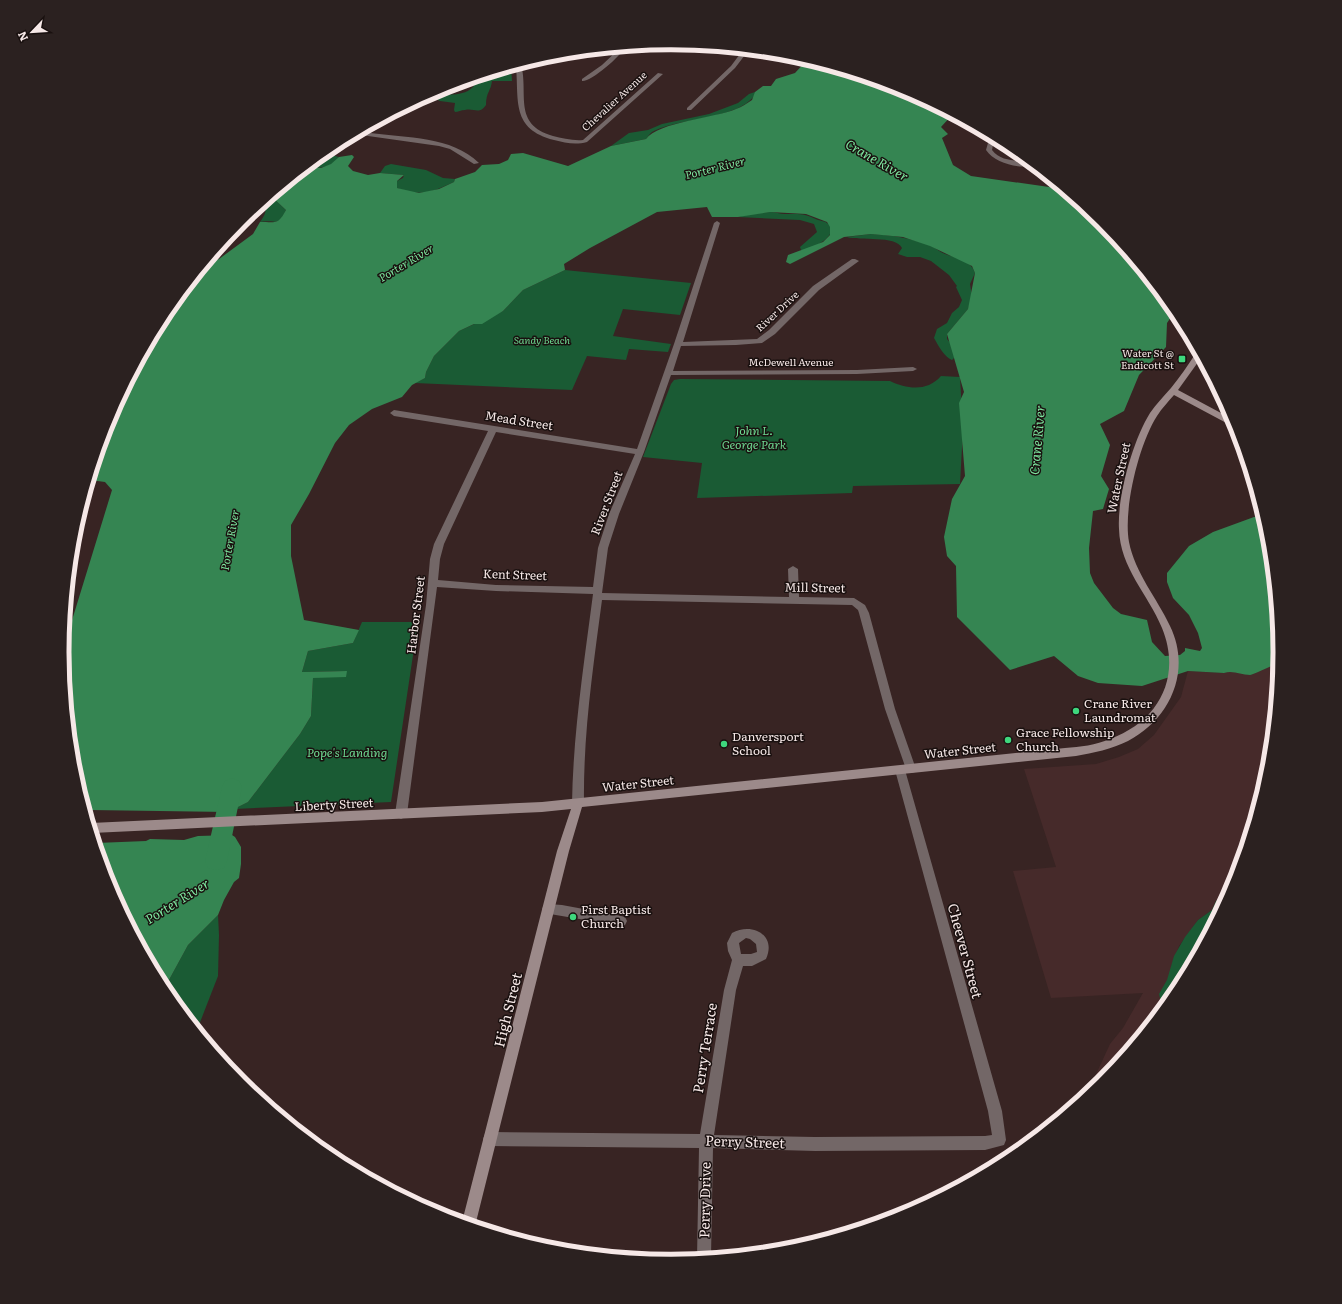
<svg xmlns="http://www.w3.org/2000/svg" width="1342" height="1304" viewBox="0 0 1342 1304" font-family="Literata,serif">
	<rect width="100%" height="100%" fill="#382423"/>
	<!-- built -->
	<polygon fill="#462a2a" points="1279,663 1268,771 1236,876 1225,893 1216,901 1212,910 1198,920 1179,946 1171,967 1175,993 1101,1083 1086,1096 1110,1044 1123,1028 1143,993 1051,998 1013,871 1056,867 1024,769 1096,764 1119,757 1138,749 1154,735 1181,697 1188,671 1224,673 1229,671 1251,675 1268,666"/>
	<!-- green -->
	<g fill="#1a5b34">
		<path d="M511 67 512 81H492C491 91 486 92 486 105 479 115 475 108 465 110 461 110 458 112 455 112L454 110 455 103 440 101 436 99C446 90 467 101 477 81L468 80Z"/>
		<path d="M755 92 756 93C741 120 679 117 652 132 649 134 648 137 646 139L611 146 629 133 648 130 662 124 709 114 738 103 749 94Z"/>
		<path d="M323 153 339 157C332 168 317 169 306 168Z"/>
		<path d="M391 164 426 170 443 178 455 179 454 182C432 192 421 197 397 188L396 183 397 181 403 178 404 175 380 173 385 166Z"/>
		<path d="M271 196 286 210C278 228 275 219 260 222 265 215 268 210 263 203Z"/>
		<path d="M770 212C775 212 780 214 785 214 802 214 803 213 818 220 821 221 825 221 827 223 843 234 810 251 801 250L800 247 817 232 814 224 800 220 738 217C749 214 759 213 770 212Z"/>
		<path d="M871 234C891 235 910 238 929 245 935 247 939 252 945 254 956 258 971 260 975 273L970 284 972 297 968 309 947 334V339L954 347 955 357 952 360C944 357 938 345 934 338L937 329 947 323 952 313 959 307 962 300 956 287 957 286 949 275 931 261 920 257H907L898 254 902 248C896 235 859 241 847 237Z"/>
		<polygon points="565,270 691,283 680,315 623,309 613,336 671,344 668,352 629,349 626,360 587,356 572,390 415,383 425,378 426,372 434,356 459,331 503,311 523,290"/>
		<path d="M941 376 960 377 963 429 960 484 853 486 852 493 697 498 702 463 643 457 671 384 674 380 680 379 890 381C907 389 927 392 941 376Z"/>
		<polygon points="362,622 418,622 391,802 234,809 248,802 300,734 311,716 313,678 347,671 302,672 308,651 353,643"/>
		<path d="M1236 876 1234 885 1177 991 1139 1037 1145 1023C1158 1018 1163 1007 1159 994L1167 980 1174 956 1185 937 1198 920 1212 910 1216 901 1225 893Z"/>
		<polygon points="218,915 219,935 218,976 197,1030 164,989 188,945"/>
	</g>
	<!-- water -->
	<g fill="#358552">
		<path d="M807 60 904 89 952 115 941 127 948 134 942 138 953 165 971 176 1063 189 1102 222 1175 311 1167 323 1166 347 1139 375 1124 411 1100 424 1110 445 1101 476 1109 489 1103 509 1093 511 1089 548 1090 573 1094 583 1113 608 1121 614 1147 620 1152 642 1165 656 1180 655 1185 651V648L1200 651 1202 648 1198 633 1189 615 1173 598 1167 582V573L1189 546 1213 532 1254 517 1263 516 1268 533 1280 652 1279 663C1272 665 1253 675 1250 675 1241 675 1233 670 1224 673L1188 671 1142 686 1098 683 1078 676 1054 656 1010 670 957 617 956 566 947 556 944 537 952 499 965 476 959 403 964 392 947 334 968 309 975 273 972 266 930 246 903 237 871 234 844 237 790 264 786 262 788 255 823 242 830 235V227L827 222 806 214 770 212 738 217H712L707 207 657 212 590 248 564 264 565 270 523 290 503 311 482 324H474L459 331 434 356 426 372 425 378 412 385 402 397 372 409 349 425 335 443 309 494 291 525V556L304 620 359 630 353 643 308 651 302 672 347 671 346 677 313 678 311 716 300 734 248 802 228 812 90 810 87 813 74 771 62 652 63 640 69 630 112 490 105 482 90 480 108 419 149 343 154 338 153 335 165 313 206 264 219 259 253 234 260 222C276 222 278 225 286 210L271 196 306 168H321L331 164 339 157 352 155 354 157 348 166 353 171 368 175 380 173 404 175 397 181V188L419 193 439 189 454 182 455 179 475 172 482 165 499 164 508 160 511 154 523 153 568 166 611 146 646 139C658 122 715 118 736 109 742 107 747 103 752 100L755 92 763 86H771L776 79 795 73Z"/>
		<polygon points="232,835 235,837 241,847 241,864 239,878 234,882 224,900 218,915 188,945 164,989 108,885 96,843 146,841 150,839 184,840 198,836"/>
	</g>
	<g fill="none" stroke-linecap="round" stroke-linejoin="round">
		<!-- river -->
		<polygon fill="#358552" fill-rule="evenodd" points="232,778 239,781 242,787 227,861 224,868 216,870 208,868 205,861 222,787 225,781"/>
		<!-- street -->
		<g fill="#736767" fill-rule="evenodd">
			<polygon points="671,43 696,46 694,47 657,44"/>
			<path d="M625 47C621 56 591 82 582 81V79L602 65 620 48Z"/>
			<polygon points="743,50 748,51 735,68 691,110 687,110 687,108 731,66"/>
			<path d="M521 64C529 94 512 124 553 136 562 138 573 141 583 140L658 73 663 74 587 142C576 145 565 143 554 140 511 129 519 101 516 66Z"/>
			<path d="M379 121V123L370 133C406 138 452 136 479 163L474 164 450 149 439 146 354 134 359 132H364L370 125Z"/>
			<path d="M995 138 999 140 993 145 992 150C1003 165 1023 157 1035 167 1019 168 995 164 986 150L988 143Z"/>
			<path d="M717 221 720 223 683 342 757 339 769 330 813 286 852 259H855L859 261 819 290 775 334 762 343 736 345 681 346 673 371 857 370 913 367 917 369 913 371 857 374 671 375 644 452 619 514 608 548 602 593 789 597 788 569 793 566 798 569 799 597 854 598 865 605 869 613 895 709 916 769 915 772 911 773 907 772 906 769 885 709 859 613 858 610 852 605 602 600C593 668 583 735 584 804L582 807 578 809 574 807 572 804C573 734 584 664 593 594L496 591 437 587 407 814 405 817 401 819 397 817 395 814 426 605 430 559 434 544 488 431 394 416 390 413 394 410 637 449 674 344 714 223ZM496 432 635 454 609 514 598 548 593 587 496 585 438 580 440 559 444 544Z"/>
			<path d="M900 766 904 767 905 770 1002 1111 1006 1140 1004 1145 985 1150 815 1151 713 1148 711 1257 697 1258 699 1148 490 1146 485 1144 483 1139 485 1134 490 1132 700 1134 724 990 732 960 728 951 727 943 732 933C752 922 777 935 766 959L752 966H743L736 990 714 1135 815 1137 985 1136 992 1135 988 1111 895 770 896 767ZM746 938 750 939 756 944 757 952 751 954H741L739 943Z"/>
			<polygon points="548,904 562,905 621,916 625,917 627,921 625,925 621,926 544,913 542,909 544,905"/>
		</g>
		<!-- secondary -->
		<path fill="#9c8a8a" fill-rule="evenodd" d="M1196 353H1198L1201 358 1178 390 1234 420 1236 426H1232L1174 395C1168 402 1162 408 1157 416 1139 444 1123 509 1129 542 1135 573 1157 598 1170 626 1192 671 1170 719 1128 741 1112 749 1093 753 1076 756L582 807 569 851 475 1226 462 1222 557 851 571 809 542 812 92 833 90 824 91 823 542 802 1065 748C1080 747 1096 745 1110 739 1159 721 1182 677 1162 628 1148 594 1120 568 1119 529 1117 497 1133 440 1150 413 1156 404 1164 396 1171 388 1180 377 1188 365 1196 353Z"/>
	</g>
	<!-- markers -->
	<g fill="#3ed77d" stroke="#19100f" stroke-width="1.5">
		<rect x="1178" y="355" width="8" height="8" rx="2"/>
		<circle cx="1076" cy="711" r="4"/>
		<circle cx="1008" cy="740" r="4"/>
		<circle cx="724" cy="744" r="4"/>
		<circle cx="573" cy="917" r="4"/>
	</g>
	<g text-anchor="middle" stroke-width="3" stroke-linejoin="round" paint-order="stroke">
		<!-- far-street labels -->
		<g font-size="10" fill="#f6e8e7" stroke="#19100f">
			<text transform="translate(614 101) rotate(-42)" y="4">Chevalier Avenue</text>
			<text transform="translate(777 311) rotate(-43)" y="4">River Drive</text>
			<text x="791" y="366">McDewell Avenue</text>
		</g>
		<!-- far-park labels -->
		<g font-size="10" font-style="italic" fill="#6ed891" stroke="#19100f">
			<text x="542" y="344">Sandy Beach</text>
		</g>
		<!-- far-poi labels -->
		<g font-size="10" fill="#f6e8e7" stroke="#19100f" text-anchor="end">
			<text x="1174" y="357">Water St @<tspan x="1174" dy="12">Endicott St</tspan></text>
		</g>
		<!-- far-water labels -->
		<g font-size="11" font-style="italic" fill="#7ee8a0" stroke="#19100f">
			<text transform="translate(715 168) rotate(-14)" y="4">Porter River</text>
			<text transform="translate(406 263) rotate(-31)" y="4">Porter River</text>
			<text transform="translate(230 540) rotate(-80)" y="4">Porter River</text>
		</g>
		<!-- street labels -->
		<g font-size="12" fill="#f6e8e7" stroke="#19100f">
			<text transform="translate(519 421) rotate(9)" y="4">Mead Street</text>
			<text transform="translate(1119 478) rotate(-78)" y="4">Water Street</text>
			<text transform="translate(607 503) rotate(-69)" y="4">River Street</text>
			<text transform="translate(515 575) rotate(2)" y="4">Kent Street</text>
			<text transform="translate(815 588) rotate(1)" y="4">Mill Street</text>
			<text transform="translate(416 615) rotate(-83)" y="4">Harbor Street</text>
			<text transform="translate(960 751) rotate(-6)" y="4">Water Street</text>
			<text transform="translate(638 784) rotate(-6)" y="4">Water Street</text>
			<text transform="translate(334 805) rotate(-3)" y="4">Liberty Street</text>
		</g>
		<!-- park labels -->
		<g font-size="12" font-style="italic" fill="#6ed891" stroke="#19100f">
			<text x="754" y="435">John L.<tspan x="754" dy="14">George Park</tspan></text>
			<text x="347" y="757">Pope's Landing</text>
		</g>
		<!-- poi labels -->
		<g font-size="12" fill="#f6e8e7" stroke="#19100f" text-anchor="start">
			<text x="1084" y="708">Crane River<tspan x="1084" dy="14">Laundromat</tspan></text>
			<text x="1016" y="737">Grace Fellowship<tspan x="1016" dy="14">Church</tspan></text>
			<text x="732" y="741">Danversport<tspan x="732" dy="14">School</tspan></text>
			<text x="581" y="914">First Baptist<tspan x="581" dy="14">Church</tspan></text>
		</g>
		<!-- water labels -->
		<g font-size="13" font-style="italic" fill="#7ee8a0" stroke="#19100f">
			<text transform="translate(877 160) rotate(30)" y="5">Crane River</text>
			<text transform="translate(1037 440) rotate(-85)" y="5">Crane River</text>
			<text transform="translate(177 901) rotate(-32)" y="5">Porter River</text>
		</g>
		<!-- near-street labels -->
		<g font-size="14" fill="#f6e8e7" stroke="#19100f">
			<text transform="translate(965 951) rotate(75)" y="5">Cheever Street</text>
			<text transform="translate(508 1010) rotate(-76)" y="5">High Street</text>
			<text transform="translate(705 1048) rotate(-81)" y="5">Perry Terrace</text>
			<text transform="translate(745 1142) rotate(2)" y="5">Perry Street</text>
			<text transform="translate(705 1200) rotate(-89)" y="5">Perry Drive</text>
		</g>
	</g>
	<!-- crop -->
	<path d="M0 0H1342V1304H0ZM69 652a602 602 0 1 1 1204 0a602 602 0 1 1-1204 0Z" fill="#2b2120" fill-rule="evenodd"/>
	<path fill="none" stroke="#f6e8e7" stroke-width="5" d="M69 652a602 602 0 1 1 1204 0a602 602 0 1 1-1204 0Z"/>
	<!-- north arrow -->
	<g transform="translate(32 32) rotate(245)" stroke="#19100f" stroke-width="3" paint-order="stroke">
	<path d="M0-3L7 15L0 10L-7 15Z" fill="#f6e8e7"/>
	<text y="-6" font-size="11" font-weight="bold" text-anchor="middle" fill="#f6e8e7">N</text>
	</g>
</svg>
